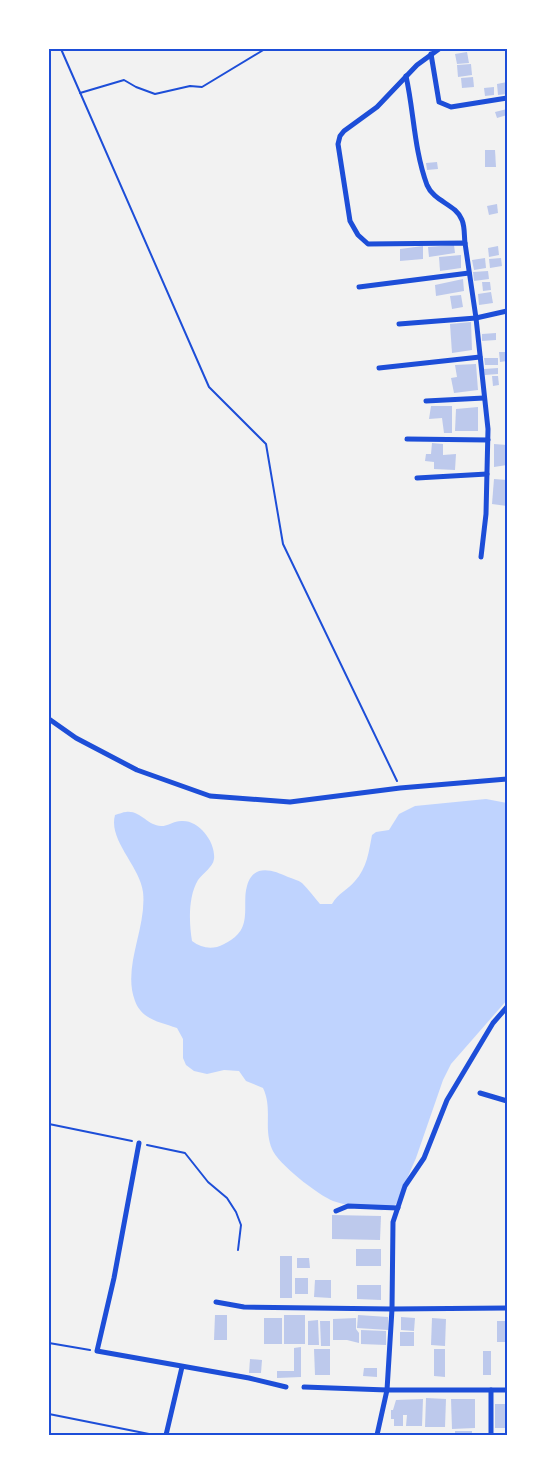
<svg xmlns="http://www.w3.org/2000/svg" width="556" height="1484" viewBox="0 0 556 1484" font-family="'Nunito Sans',sans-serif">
	<rect width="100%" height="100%" fill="#f2f2f2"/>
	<!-- water -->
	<path fill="#bfd3fe" d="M486 799 507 803V1000L451 1064 443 1080 416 1158 396 1204C387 1213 378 1210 367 1208 356 1206 344 1205 333 1201 318 1195 277 1163 272 1149 263 1127 273 1109 263 1088L246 1081 239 1071 224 1070 207 1074 194 1071 186 1065 183 1058V1039L177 1028C160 1022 142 1020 135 1001 122 967 147 928 143 892 140 866 108 840 115 815 119 814 123 812 126 812 140 810 148 826 161 826 169 826 175 820 183 821 200 821 216 843 214 859 213 867 203 873 198 880 188 897 189 922 192 941 200 947 208 949 217 947 226 944 238 937 242 928 248 915 243 899 247 886 253 863 273 870 288 877 293 879 298 880 302 883 309 890 314 897 320 904H332C338 893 348 890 355 881 367 868 369 851 372 835L376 832 389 830 399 814 415 806Z"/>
	<!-- building -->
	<g fill="#bdc9ec">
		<polygon points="467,52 469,63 457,64 455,54"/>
		<polygon points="471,64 472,75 458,77 457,65"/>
		<polygon points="473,77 474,87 462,88 461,78"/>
		<polygon points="507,82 507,94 498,95 497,84"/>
		<polygon points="494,87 494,95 485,96 484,88"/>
		<polygon points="507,109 507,115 497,118 495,112"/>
		<polygon points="485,150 495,150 496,167 485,167"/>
		<polygon points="437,162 438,169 427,170 426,163"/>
		<polygon points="497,204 498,213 489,215 487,206"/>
		<polygon points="454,245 455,253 429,257 428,247"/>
		<polygon points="423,246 423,259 400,261 400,249"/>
		<polygon points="498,246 499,255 489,257 488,248"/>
		<polygon points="461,255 461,268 440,271 439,257"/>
		<polygon points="485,258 486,268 474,270 472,260"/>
		<polygon points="501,258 502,266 490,268 489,259"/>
		<polygon points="488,271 489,279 474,281 473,272"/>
		<polygon points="463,279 464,291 436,296 435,285"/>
		<polygon points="482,282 490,282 491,290 483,291"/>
		<polygon points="491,292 493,303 479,305 478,294"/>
		<polygon points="461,295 463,307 452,309 450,296"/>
		<polygon points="471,322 472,350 452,353 450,324"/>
		<polygon points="496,333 496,340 482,341 482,334"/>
		<polygon points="499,352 507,352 507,361 500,362"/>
		<polygon points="484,358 498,358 498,365 485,365"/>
		<polygon points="476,364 478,390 454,393 451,378 457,377 455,365"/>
		<polygon points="498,368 498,374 485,375 484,369"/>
		<polygon points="492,376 498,376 499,385 493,386"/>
		<polygon points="431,406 452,406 452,433 444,433 442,418 429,419"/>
		<polygon points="478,407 478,431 455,431 456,409"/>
		<polygon points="432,443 443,444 443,455 456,454 455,470 434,469 434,462 425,461 426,454 431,454"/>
		<polygon points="494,444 507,445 507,465 494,467"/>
		<polygon points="494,479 507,480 507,506 492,504"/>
		<polygon points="332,1215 381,1216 380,1240 332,1239"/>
		<rect x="356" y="1249" width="25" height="17"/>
		<rect x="280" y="1256" width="12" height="42"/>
		<polygon points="297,1258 309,1258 310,1268 297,1268"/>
		<rect x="295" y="1278" width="13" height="16"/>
		<polygon points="315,1280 331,1280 331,1298 314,1297"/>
		<polygon points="357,1285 381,1285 381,1300 357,1299"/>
		<polygon points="215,1315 227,1315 227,1340 214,1340"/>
		<rect x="284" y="1315" width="21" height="29"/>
		<polygon points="358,1315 388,1317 388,1330 357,1328"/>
		<polygon points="401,1317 415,1318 414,1331 401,1330"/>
		<rect x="264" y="1318" width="18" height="26"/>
		<polygon points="356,1318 356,1329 359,1333 359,1343 347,1340 333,1340 333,1319"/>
		<polygon points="432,1318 446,1319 445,1346 431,1345"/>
		<polygon points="318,1320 319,1345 308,1345 308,1321"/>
		<polygon points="320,1321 330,1321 330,1346 321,1346"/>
		<rect x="497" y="1321" width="10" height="21"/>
		<polygon points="361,1330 386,1331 386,1345 361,1344"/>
		<rect x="400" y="1332" width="14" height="14"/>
		<polygon points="301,1347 301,1377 277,1378 277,1371 294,1371 294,1348"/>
		<polygon points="314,1349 330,1349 330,1375 315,1375"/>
		<polygon points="434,1349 445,1349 445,1377 434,1376"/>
		<rect x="483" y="1351" width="8" height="24"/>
		<polygon points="250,1359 262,1360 261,1373 249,1373"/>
		<polygon points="364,1368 377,1368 377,1377 363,1376"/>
		<polygon points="426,1398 446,1399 445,1427 425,1427"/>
		<polygon points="423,1399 422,1426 406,1426 407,1415 403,1415 403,1426 394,1426 394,1419 391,1419 391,1410 393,1410 396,1400"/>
		<polygon points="451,1399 475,1399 475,1428 452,1429"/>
		<rect x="495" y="1404" width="12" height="24"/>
		<rect x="455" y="1431" width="17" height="4"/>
	</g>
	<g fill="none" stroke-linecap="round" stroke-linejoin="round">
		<!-- path -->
		<g stroke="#1d4ed8" stroke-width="2">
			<polyline points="61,49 209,387 266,444 283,544 397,781"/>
			<polyline points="80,93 124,80 136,87 155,94 190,86 202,87 265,49"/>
			<polyline points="49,1124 132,1141"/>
			<polyline points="147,1145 185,1153 208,1182 227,1198 236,1212 241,1225 238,1250"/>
			<polyline points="49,1343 90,1350"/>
			<polyline points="49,1414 154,1435"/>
		</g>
		<!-- minor -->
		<g stroke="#1d4ed8" stroke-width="5">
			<polyline points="439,49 417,65 377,107 344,131 340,136 338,144 350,221 358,235 368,244 465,243 476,318 488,429 486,514 481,557"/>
			<polyline points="431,54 439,102 451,107 507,98"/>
			<path d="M406 76C414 112 414 150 427 185 434 202 456 204 462 220 465 227 464 236 465 243"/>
			<polyline points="359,287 469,273"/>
			<polyline points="399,324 476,318 507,311"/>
			<polyline points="379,368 480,357"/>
			<polyline points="426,401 484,398"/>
			<polyline points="407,439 488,440"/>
			<polyline points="417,478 487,474"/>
			<polyline points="49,719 76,738 137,770 210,796 290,802 400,788 507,779"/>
			<polyline points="480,1093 507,1101"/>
			<polyline points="139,1143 114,1278 97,1351 249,1378 286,1387"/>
			<polyline points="336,1211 348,1206 398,1208"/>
			<polyline points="216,1302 244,1307 392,1309 507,1308"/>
			<polyline points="304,1387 387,1390 507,1390"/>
			<polyline points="166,1435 182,1367"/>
			<polyline points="377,1435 387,1390 392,1309 393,1222 405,1186 424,1158 447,1100 493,1023 507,1007"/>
			<polyline points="491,1435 491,1390"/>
		</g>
	</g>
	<!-- border -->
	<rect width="556" height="1484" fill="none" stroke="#ffffff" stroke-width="100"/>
	<rect x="50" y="50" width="456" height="1384" fill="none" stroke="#1d4ed8" stroke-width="2"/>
</svg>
